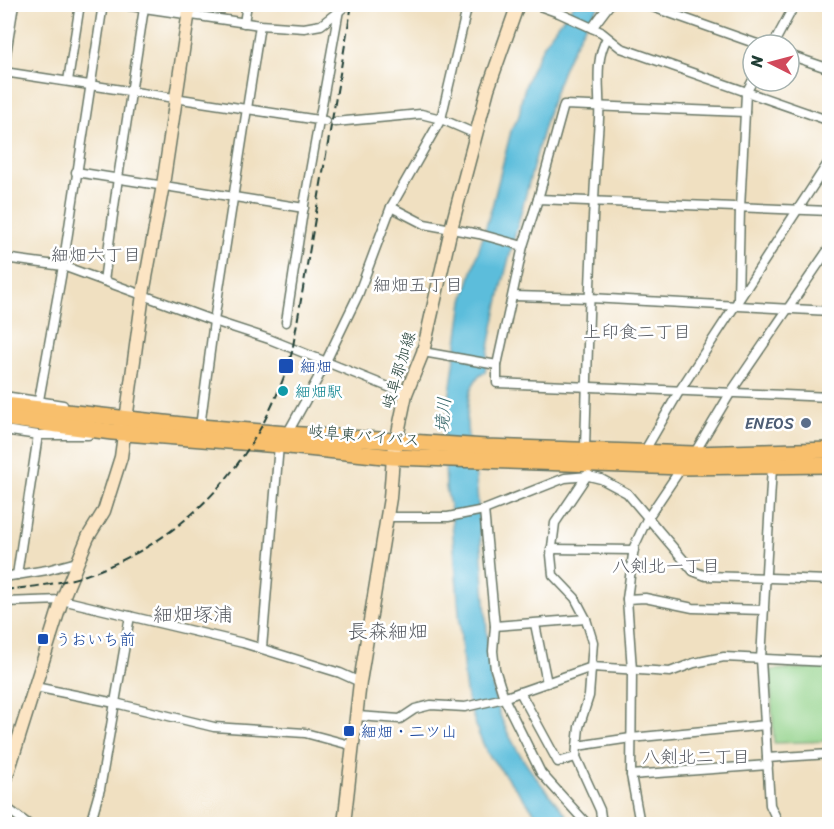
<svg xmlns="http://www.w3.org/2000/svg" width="834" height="829" viewBox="0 0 834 829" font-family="Sriracha,'Klee One',sans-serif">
	<rect width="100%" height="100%" fill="#fff"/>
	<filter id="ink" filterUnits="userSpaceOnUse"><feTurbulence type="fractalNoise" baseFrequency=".0167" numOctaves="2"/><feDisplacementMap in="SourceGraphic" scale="12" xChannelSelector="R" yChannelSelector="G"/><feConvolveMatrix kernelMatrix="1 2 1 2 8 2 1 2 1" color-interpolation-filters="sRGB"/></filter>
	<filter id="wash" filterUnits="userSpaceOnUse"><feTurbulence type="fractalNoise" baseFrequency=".008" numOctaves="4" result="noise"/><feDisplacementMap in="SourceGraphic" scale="24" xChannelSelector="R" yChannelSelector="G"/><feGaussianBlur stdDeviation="1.35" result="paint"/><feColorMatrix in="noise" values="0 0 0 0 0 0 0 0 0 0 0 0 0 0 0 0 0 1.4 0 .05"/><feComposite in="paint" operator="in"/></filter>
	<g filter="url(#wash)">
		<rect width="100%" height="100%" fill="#f0e0c1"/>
		<!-- green -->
		<polygon fill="#92d289" stroke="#58885e" stroke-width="1.5" points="829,667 829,741 774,743 770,670"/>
		<!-- water -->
		<path fill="#5cbddb" stroke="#3e7d88" stroke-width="1.5" d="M574 5H600C558 57 543 131 526 194 510 253 494 312 485 372 468 381 468 403 467 420 466 441 474 459 476 479 480 525 483 570 486 616 488 646 489 677 497 706 511 752 545 789 574 824H544L488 754 479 735 467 698 464 677 451 510 446 488 444 435 463 301 492 207 512 127C520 119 520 112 521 102 524 89 529 74 535 62 544 41 559 23 574 5Z"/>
	</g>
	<g filter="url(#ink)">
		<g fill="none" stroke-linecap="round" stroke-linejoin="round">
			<!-- street casing -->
			<g stroke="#687665" stroke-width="11">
				<g id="street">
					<polyline points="117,4 260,25 304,28 321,25 348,4"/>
					<polyline points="534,4 559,13 601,32 621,48 830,121"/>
					<polyline points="644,4 760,45"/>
					<polyline points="244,23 247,4"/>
					<polyline points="592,28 610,4"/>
					<polyline points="773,45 795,4"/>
					<polyline points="789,55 830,69"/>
					<polyline points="4,67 14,4"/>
					<polyline points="4,72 325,121"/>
					<polyline points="68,81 80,4"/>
					<polyline points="335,122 421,114 441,119 476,134"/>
					<polyline points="76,172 304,208"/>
					<polyline points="538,199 564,105 745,112"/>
					<polyline points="391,207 424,224 479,234 523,246"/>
					<polyline points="830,211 538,199 523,246 497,365 497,383 830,397"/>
					<polyline points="4,258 63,266 214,321 269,339 406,394"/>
					<polyline points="104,281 118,178 144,8"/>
					<polyline points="513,296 590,298 830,311"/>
					<polyline points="738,299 740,208 746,93 753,80"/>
					<polyline points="286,322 304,205 339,10"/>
					<polyline points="423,352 497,365"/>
					<polyline points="4,396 63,405"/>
					<polyline points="39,400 63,266 103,4"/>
					<polyline points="200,427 214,321 260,25"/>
					<polyline points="4,430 38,435 88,435"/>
					<polyline points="287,434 317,380 358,295 391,207 441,119 468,4"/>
					<path d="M585 449C588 339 591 229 599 119 601 91 593 63 607 38"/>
					<polyline points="644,452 680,390 830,160"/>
					<polyline points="694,454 731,392 830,247"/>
					<polyline points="772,467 761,659 770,805 779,824"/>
					<polyline points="588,474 555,523 551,555 553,575 575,598 586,619 593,642 589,696 579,727 576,757 600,810 602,824"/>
					<polyline points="484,510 495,626 493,651 495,669 504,698 541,773 587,824"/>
					<polyline points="387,517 448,517 484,510 565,478 589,476 601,479 627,493 693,571 706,576 830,580"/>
					<polyline points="551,549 634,550"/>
					<polyline points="17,575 38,435"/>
					<polyline points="4,577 47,570 77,562"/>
					<polyline points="627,599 645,598 693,608 764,610"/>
					<polyline points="4,602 62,600 243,643 340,673 360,682"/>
					<polyline points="535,624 547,683"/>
					<polyline points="495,626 586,619"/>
					<polyline points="262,648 279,445"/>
					<polyline points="35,687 115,703 214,727 305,733 354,746"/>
					<polyline points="520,692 558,762 576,757"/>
					<polyline points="357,716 400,719 415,709 431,705 465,707 500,699 592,667 670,672 694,663 724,657 830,662"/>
					<polyline points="577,746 631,738 766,725"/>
					<polyline points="767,758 830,754"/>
					<polyline points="631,775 768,765"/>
					<polyline points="4,806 28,824"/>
					<polyline points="90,824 100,789 130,616"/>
					<polyline points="640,824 631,775 632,670 627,599 634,547 647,519 682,467"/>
				</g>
			</g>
			<!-- secondary casing -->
			<g stroke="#687665" stroke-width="15">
				<g id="secondary">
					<polyline points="4,785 62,600 88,537 104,511 121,457 143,294 163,185 190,4"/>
					<polyline points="344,824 360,682 390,498 393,457 406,394 423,352 451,229 488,89 518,4"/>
				</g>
			</g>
			<!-- highway casing -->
			<g stroke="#687665" stroke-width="18">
				<g id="highway">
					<polyline points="4,405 200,427 287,434 486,447 694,454 830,450"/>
					<polyline points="4,418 112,432 279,445 393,457 682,467 830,465"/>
				</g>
			</g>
			<!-- street -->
			<use href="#street" stroke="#fff" stroke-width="8"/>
			<!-- secondary -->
			<use href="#secondary" stroke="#fce5c4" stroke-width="12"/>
			<!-- highway -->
			<use href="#highway" stroke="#f8bf6c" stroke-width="15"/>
			<!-- rail -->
			<path stroke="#1f3d34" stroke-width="2" stroke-dasharray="9 4.5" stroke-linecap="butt" d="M4 590C32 587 59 584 86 575 190 540 262 456 292 352L352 4"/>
		</g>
	</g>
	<!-- markers -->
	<g fill="#1a4fb4" stroke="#fff" stroke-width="2">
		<rect x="278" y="358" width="16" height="16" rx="3"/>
		<rect x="37" y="633" width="12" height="12" rx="3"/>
		<rect x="343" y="725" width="12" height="12" rx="3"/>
	</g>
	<circle fill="#0f9aa8" stroke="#fff" stroke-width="2" cx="283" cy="391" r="6"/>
	<circle fill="#5c6f8a" stroke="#fff" stroke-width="2" cx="806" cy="423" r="6"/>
	<g text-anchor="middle" stroke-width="5" stroke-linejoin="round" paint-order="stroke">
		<!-- transit labels -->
		<g font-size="16" fill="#164399" stroke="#fff" text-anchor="start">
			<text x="300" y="372">細畑</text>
			<text x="55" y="645">うおいち前</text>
			<text x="361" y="737">細畑・二ツ山</text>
		</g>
		<!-- street labels -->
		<g font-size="16" fill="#1f3d34" stroke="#fff">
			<text transform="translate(398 370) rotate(-73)" y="6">岐阜那加線</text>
			<text transform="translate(364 435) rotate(5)" y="6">岐阜東バイパス</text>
		</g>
		<!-- culture labels -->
		<g font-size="16" fill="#0d838f" stroke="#fff" text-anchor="start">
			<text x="295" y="397">細畑駅</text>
		</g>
		<!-- service labels -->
		<g font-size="16" fill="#4e5e75" stroke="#fff" text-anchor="end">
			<text x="794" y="429">ENEOS</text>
		</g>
		<!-- neighbourhood labels -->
		<g font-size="18" fill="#5b5f66" stroke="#fff">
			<text x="96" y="261">細畑六丁目</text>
			<text x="418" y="291">細畑五丁目</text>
			<text x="637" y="338">上印食二丁目</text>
			<text x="666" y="572">八剣北一丁目</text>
			<text x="696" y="763">八剣北二丁目</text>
		</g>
		<!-- water labels -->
		<g font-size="18" font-style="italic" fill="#316366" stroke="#fff">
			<text transform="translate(443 415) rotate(-85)" y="6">境川</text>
		</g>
		<!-- quarter labels -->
		<g font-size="20" fill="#5b5f66" stroke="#fff">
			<text x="193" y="621">細畑塚浦</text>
			<text x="388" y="638">長森細畑</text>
		</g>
	</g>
	<!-- margin -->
	<rect width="834" height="829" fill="none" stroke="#fff" stroke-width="24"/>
	<!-- north arrow -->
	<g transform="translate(771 63) rotate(276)"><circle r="28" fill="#ffffff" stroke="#a5b1ae" stroke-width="1.5"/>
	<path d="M0-4.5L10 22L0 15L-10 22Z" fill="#d1495b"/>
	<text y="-9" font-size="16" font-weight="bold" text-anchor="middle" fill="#1f3d34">N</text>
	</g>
</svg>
